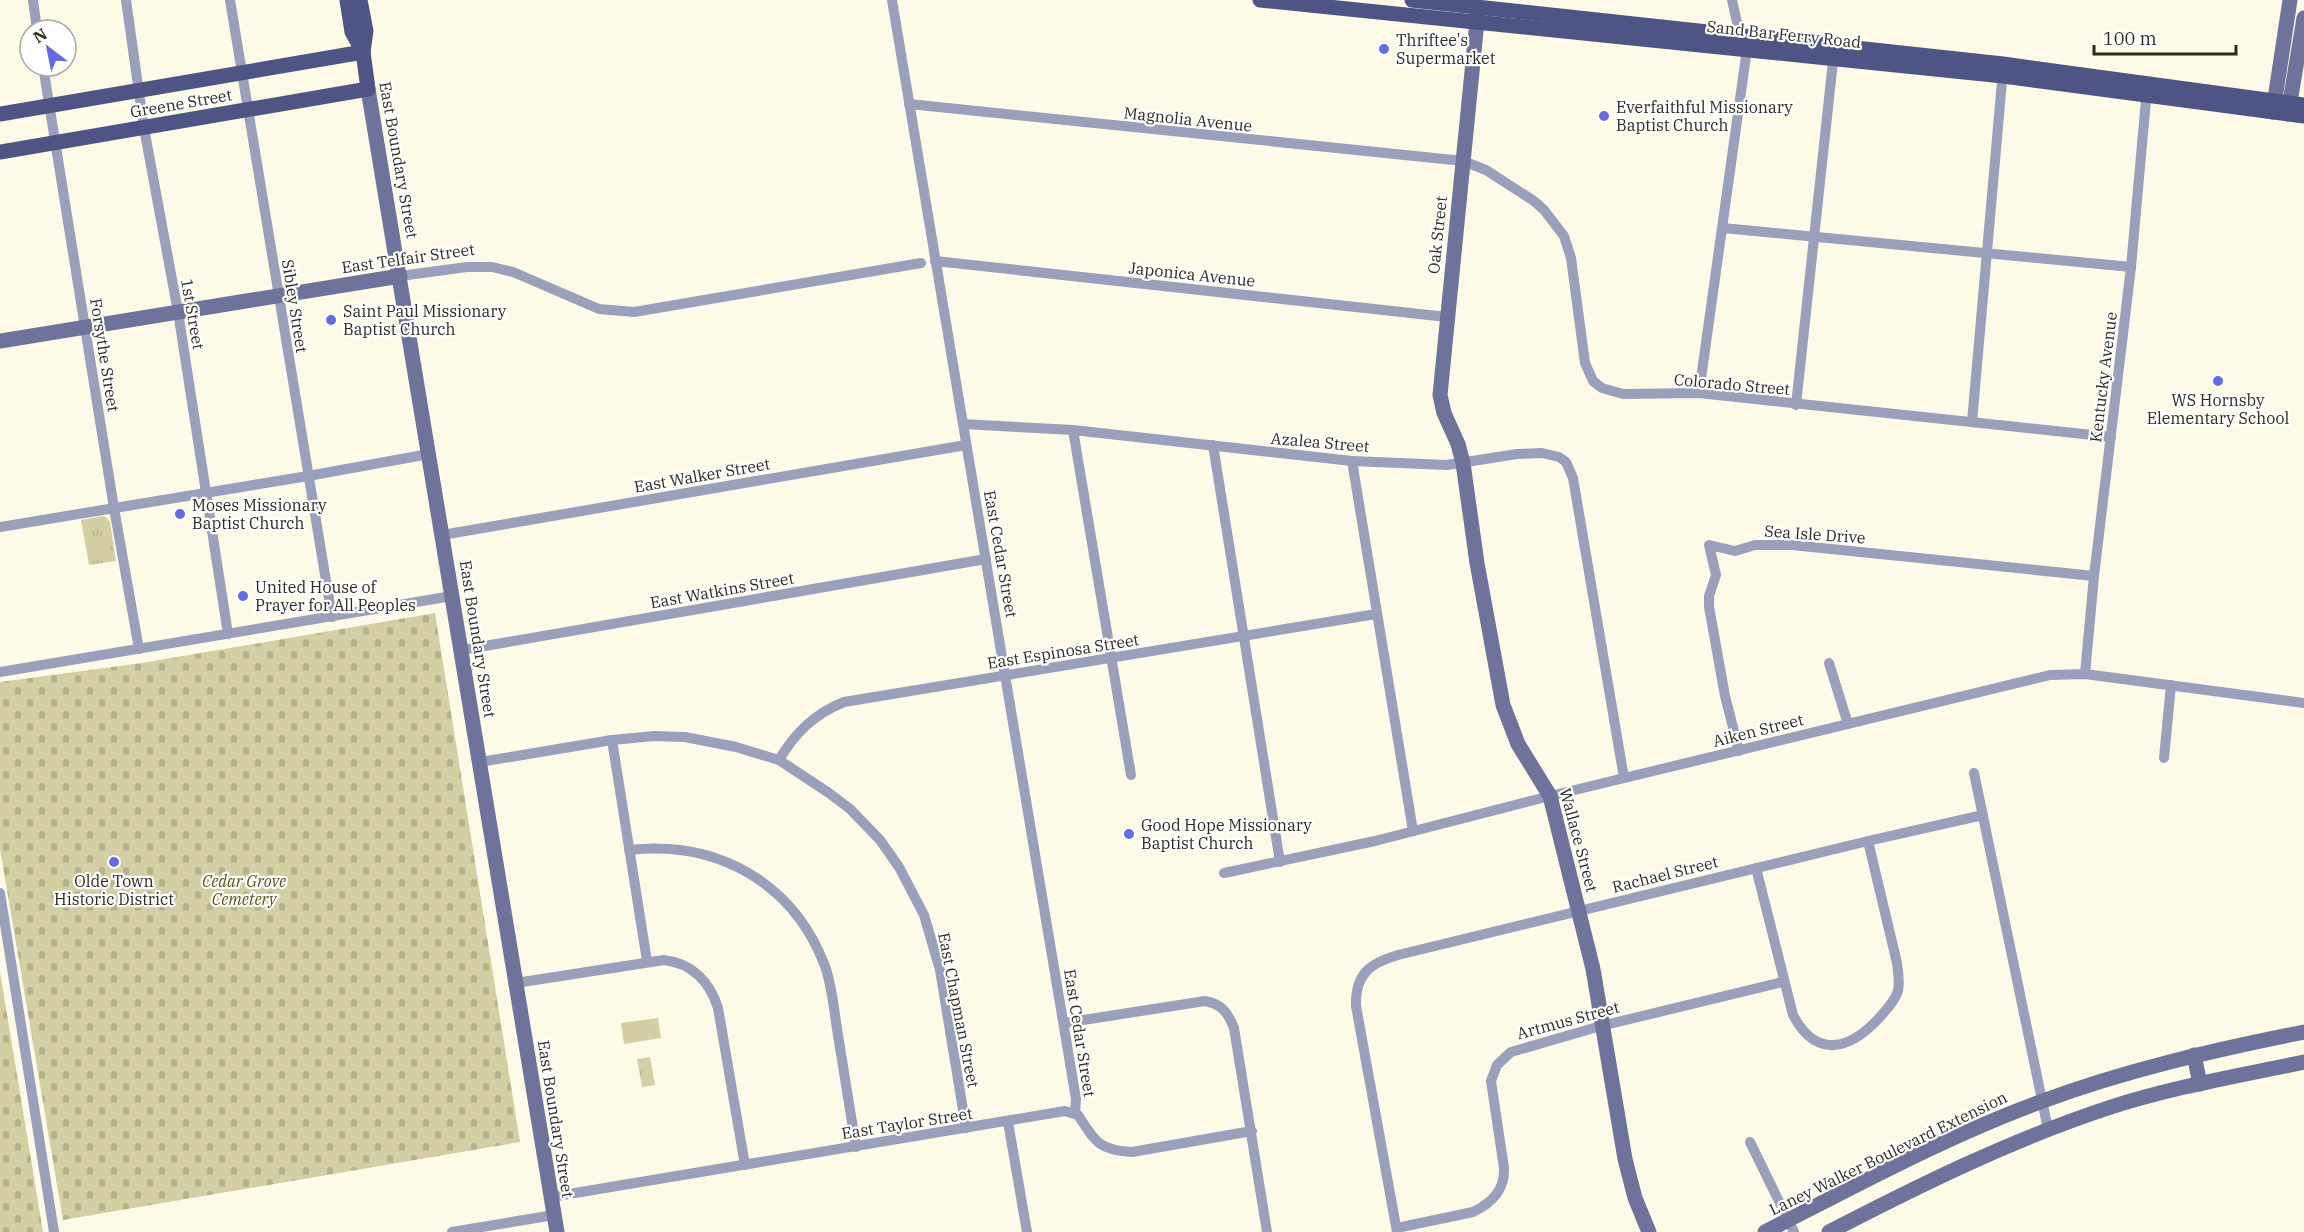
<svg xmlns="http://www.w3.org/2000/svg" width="2304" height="1232" viewBox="0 0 2304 1232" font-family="'IBM Plex Serif',serif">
	<defs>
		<pattern id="grass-tufts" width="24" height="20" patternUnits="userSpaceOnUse" patternTransform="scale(1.5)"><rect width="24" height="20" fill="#d3cea4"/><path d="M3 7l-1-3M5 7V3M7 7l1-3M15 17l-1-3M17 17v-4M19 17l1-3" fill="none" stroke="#b5b18d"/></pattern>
		<pattern id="cemetery-stones" width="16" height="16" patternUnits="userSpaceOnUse" patternTransform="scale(1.5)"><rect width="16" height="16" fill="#d3cea4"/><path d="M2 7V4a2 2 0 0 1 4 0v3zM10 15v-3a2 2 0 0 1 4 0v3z" fill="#b5b18d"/></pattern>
	</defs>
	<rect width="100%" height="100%" fill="#fdfbe8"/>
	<!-- grass -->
	<g fill="url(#grass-tufts)">
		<polygon points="103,516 106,517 110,522 116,561 89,565 81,520"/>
		<polygon points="650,1057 655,1085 642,1087 637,1059"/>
	</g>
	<!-- cemetery -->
	<g fill="url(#cemetery-stones)">
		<polygon points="435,613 520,1142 63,1220 0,849 0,682 142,663"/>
		<polygon points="0,972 43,1232 0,1232"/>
	</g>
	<!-- pitch -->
	<polygon fill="#d3cea4" points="658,1018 661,1038 624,1044 621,1023"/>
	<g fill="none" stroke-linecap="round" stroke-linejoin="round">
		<!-- street -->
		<g stroke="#9a9fbb" stroke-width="10">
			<polyline points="33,0 37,30"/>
			<polyline points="126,0 144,128 178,312 228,634"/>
			<polyline points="230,0 332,617"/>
			<polyline points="892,0 1076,1099 1075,1113"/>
			<polyline points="43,66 114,508 139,649"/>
			<polyline points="909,104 1463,161 1486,170 1534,201 1544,210 1564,236 1571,258 1585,363 1593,381 1602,388 1623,394 1699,393 2111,437"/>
			<polyline points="1723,228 2131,267"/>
			<polyline points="935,261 1447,317"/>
			<polyline points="400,276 467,267 492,267 513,272 599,309 634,312 921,263"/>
			<polyline points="1699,393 1747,49 1740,36 1732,0"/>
			<polyline points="1796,405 1834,52"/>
			<polyline points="1972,422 2003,70"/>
			<polyline points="963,424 1073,430 1352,461 1447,465 1517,454 1542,453 1559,457 1566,462 1573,478 1624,778"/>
			<polyline points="1073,430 1131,775"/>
			<polyline points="1213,445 1280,862"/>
			<polyline points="1352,461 1413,831"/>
			<polyline points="0,527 308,476 429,454"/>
			<polyline points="442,535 966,445"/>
			<polyline points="462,650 986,559"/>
			<polyline points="1829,663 1848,724"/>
			<polyline points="0,672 452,596"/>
			<polyline points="2085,674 2094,576 2131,267 2147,89"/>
			<polyline points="612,740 647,961"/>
			<polyline points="1739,751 1725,696 1709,607 1709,596 1716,575 1709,545 1735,551 1755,545 1792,545 2094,576"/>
			<polyline points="2164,758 2171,685"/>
			<path d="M779 760C795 733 814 714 844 702L1376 614"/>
			<polyline points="480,762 612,740 654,736 685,737 736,747 779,760 829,793 850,809 880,840 899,867 924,915 940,970 966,1128"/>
			<polyline points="1974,773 2048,1129"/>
			<path d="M629 850C717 840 793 882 825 966 832 986 834 1009 837 1029 843 1068 850 1108 856 1147"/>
			<path d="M1756 868 1793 1015C1816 1059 1850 1050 1879 1018 1886 1010 1895 1001 1898 991 1900 981 1898 972 1897 963L1868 841"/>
			<polyline points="1224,873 1375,841 1550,796 2050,675 2085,674 2304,703"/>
			<polyline points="0,893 54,1232"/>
			<path d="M516 983 664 960C692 963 710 982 718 1008L745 1165"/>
			<path d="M1064 1023 1205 1001C1222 1004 1228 1013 1234 1028L1267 1232"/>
			<polyline points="1008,1122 1027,1232"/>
			<polyline points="1750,1142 1794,1232"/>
			<path d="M551 1197 1065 1111 1078 1115C1095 1141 1098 1150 1132 1152L1252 1131"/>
			<path d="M1397 1228 1473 1212C1492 1203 1505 1190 1504 1168L1491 1081 1497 1065 1511 1052 1601 1026 1783 982"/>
			<polyline points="452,1232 554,1215"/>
			<path d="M1397 1232 1356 1006C1355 974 1370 963 1398 955L1868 841 1983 815"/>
		</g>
		<!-- secondary -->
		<g stroke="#6d739b" stroke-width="15">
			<polyline points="1478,11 1440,395 1444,413 1458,444 1463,463 1477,563 1503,705 1518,744 1550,796 1593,969 1625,1159 1635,1198 1649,1232"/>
			<polyline points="368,89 557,1232"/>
			<polyline points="2273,112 2290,0"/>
			<polyline points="2288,114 2304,18"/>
			<polyline points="0,341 400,276"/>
			<polyline points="2194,1055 2200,1084"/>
			<path d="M1765 1232C1855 1186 1945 1137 2040 1102 2126 1070 2214 1050 2304 1032"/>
			<path d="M1829 1232C1920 1185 2011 1140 2108 1108 2172 1087 2238 1076 2304 1062"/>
		</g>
		<!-- primary -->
		<g stroke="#4e5484" stroke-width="15">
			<polyline points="347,0 352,32 363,52"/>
			<polyline points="1260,0 2003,76 2304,116"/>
			<polyline points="1412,0 2003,64 2304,105"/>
			<polyline points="0,114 363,52"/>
			<polyline points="0,152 368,89 363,52 366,31 360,0"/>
		</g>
	</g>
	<!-- markers -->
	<g fill="#666be4" stroke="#fff" stroke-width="2">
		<circle cx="1384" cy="49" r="6"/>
		<circle cx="1604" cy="116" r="6"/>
		<circle cx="331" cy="320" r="6"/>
		<circle cx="2218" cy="381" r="6"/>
		<circle cx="180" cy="514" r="6"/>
		<circle cx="243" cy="596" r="6"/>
		<circle cx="1129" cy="834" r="6"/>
		<circle cx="114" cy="862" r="6"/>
	</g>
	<g text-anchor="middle" stroke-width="4.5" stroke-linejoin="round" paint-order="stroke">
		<!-- street labels -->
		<g font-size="16" fill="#2b2b23" stroke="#fff">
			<text transform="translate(1784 34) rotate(6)" y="6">Sand Bar Ferry Road</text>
			<text transform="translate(181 103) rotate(-10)" y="6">Greene Street</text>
			<text transform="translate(1188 119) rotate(6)" y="6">Magnolia Avenue</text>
			<text transform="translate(399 160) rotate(80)" y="6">East Boundary Street</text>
			<text transform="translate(1437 235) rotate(-84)" y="6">Oak Street</text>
			<text transform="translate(408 258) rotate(-8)" y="6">East Telfair Street</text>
			<text transform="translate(1192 274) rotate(6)" y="6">Japonica Avenue</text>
			<text transform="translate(295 306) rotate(81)" y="6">Sibley Street</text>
			<text transform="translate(193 314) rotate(80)" y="6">1st Street</text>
			<text transform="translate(105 355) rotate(81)" y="6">Forsythe Street</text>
			<text transform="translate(2103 377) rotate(-83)" y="6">Kentucky Avenue</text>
			<text transform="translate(1732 384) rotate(5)" y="6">Colorado Street</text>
			<text transform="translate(1320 442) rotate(5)" y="6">Azalea Street</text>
			<text transform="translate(702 475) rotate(-10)" y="6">East Walker Street</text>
			<text transform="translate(1815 534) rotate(4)" y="6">Sea Isle Drive</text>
			<text transform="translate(1001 554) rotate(80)" y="6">East Cedar Street</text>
			<text transform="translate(722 590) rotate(-10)" y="6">East Watkins Street</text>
			<text transform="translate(478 639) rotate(81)" y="6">East Boundary Street</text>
			<text transform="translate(1063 651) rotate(-9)" y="6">East Espinosa Street</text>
			<text transform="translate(1758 730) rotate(-14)" y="6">Aiken Street</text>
			<text transform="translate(1579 840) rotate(75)" y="6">Wallace Street</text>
			<text transform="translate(1665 874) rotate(-14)" y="6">Rachael Street</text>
			<text transform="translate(959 1010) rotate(79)" y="6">East Chapman Street</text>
			<text transform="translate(1568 1020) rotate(-15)" y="6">Artmus Street</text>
			<text transform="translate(1080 1033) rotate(81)" y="6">East Cedar Street</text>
			<text transform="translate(556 1119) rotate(81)" y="6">East Boundary Street</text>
			<text transform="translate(907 1123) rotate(-9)" y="6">East Taylor Street</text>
			<text transform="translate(1888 1153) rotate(-26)" y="6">Laney Walker Boulevard Extension</text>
		</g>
		<!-- poi labels -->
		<g font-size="16" fill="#2b2b23" stroke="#fff" text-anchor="start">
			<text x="1396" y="46">Thriftee's<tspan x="1396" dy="18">Supermarket</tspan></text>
			<text x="1616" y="113">Everfaithful Missionary<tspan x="1616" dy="18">Baptist Church</tspan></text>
			<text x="343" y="317">Saint Paul Missionary<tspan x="343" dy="18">Baptist Church</tspan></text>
			<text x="2218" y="406" text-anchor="middle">WS Hornsby<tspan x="2218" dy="18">Elementary School</tspan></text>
			<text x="192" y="511">Moses Missionary<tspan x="192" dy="18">Baptist Church</tspan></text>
			<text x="255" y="593">United House of<tspan x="255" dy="18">Prayer for All Peoples</tspan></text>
			<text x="1141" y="831">Good Hope Missionary<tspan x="1141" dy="18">Baptist Church</tspan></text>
			<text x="114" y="887" text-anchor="middle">Olde Town<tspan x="114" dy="18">Historic District</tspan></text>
		</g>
		<!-- park labels -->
		<g font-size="16" font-style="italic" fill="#5a531e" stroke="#fff">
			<text x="244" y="887">Cedar Grove<tspan x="244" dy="18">Cemetery</tspan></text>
		</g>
	</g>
	<!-- north arrow -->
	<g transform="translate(48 48) rotate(328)"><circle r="28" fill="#ffffff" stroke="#aaaaa7" stroke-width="1.5"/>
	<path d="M0-4.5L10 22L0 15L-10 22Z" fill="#666be4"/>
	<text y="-9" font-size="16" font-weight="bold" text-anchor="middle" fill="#2b2b23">N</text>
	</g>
	<!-- scale -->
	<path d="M2094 45v9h142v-9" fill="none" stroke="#2b2b23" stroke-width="3"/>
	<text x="2103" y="45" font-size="18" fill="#2b2b23" stroke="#ffffff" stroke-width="4.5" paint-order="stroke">100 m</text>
</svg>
